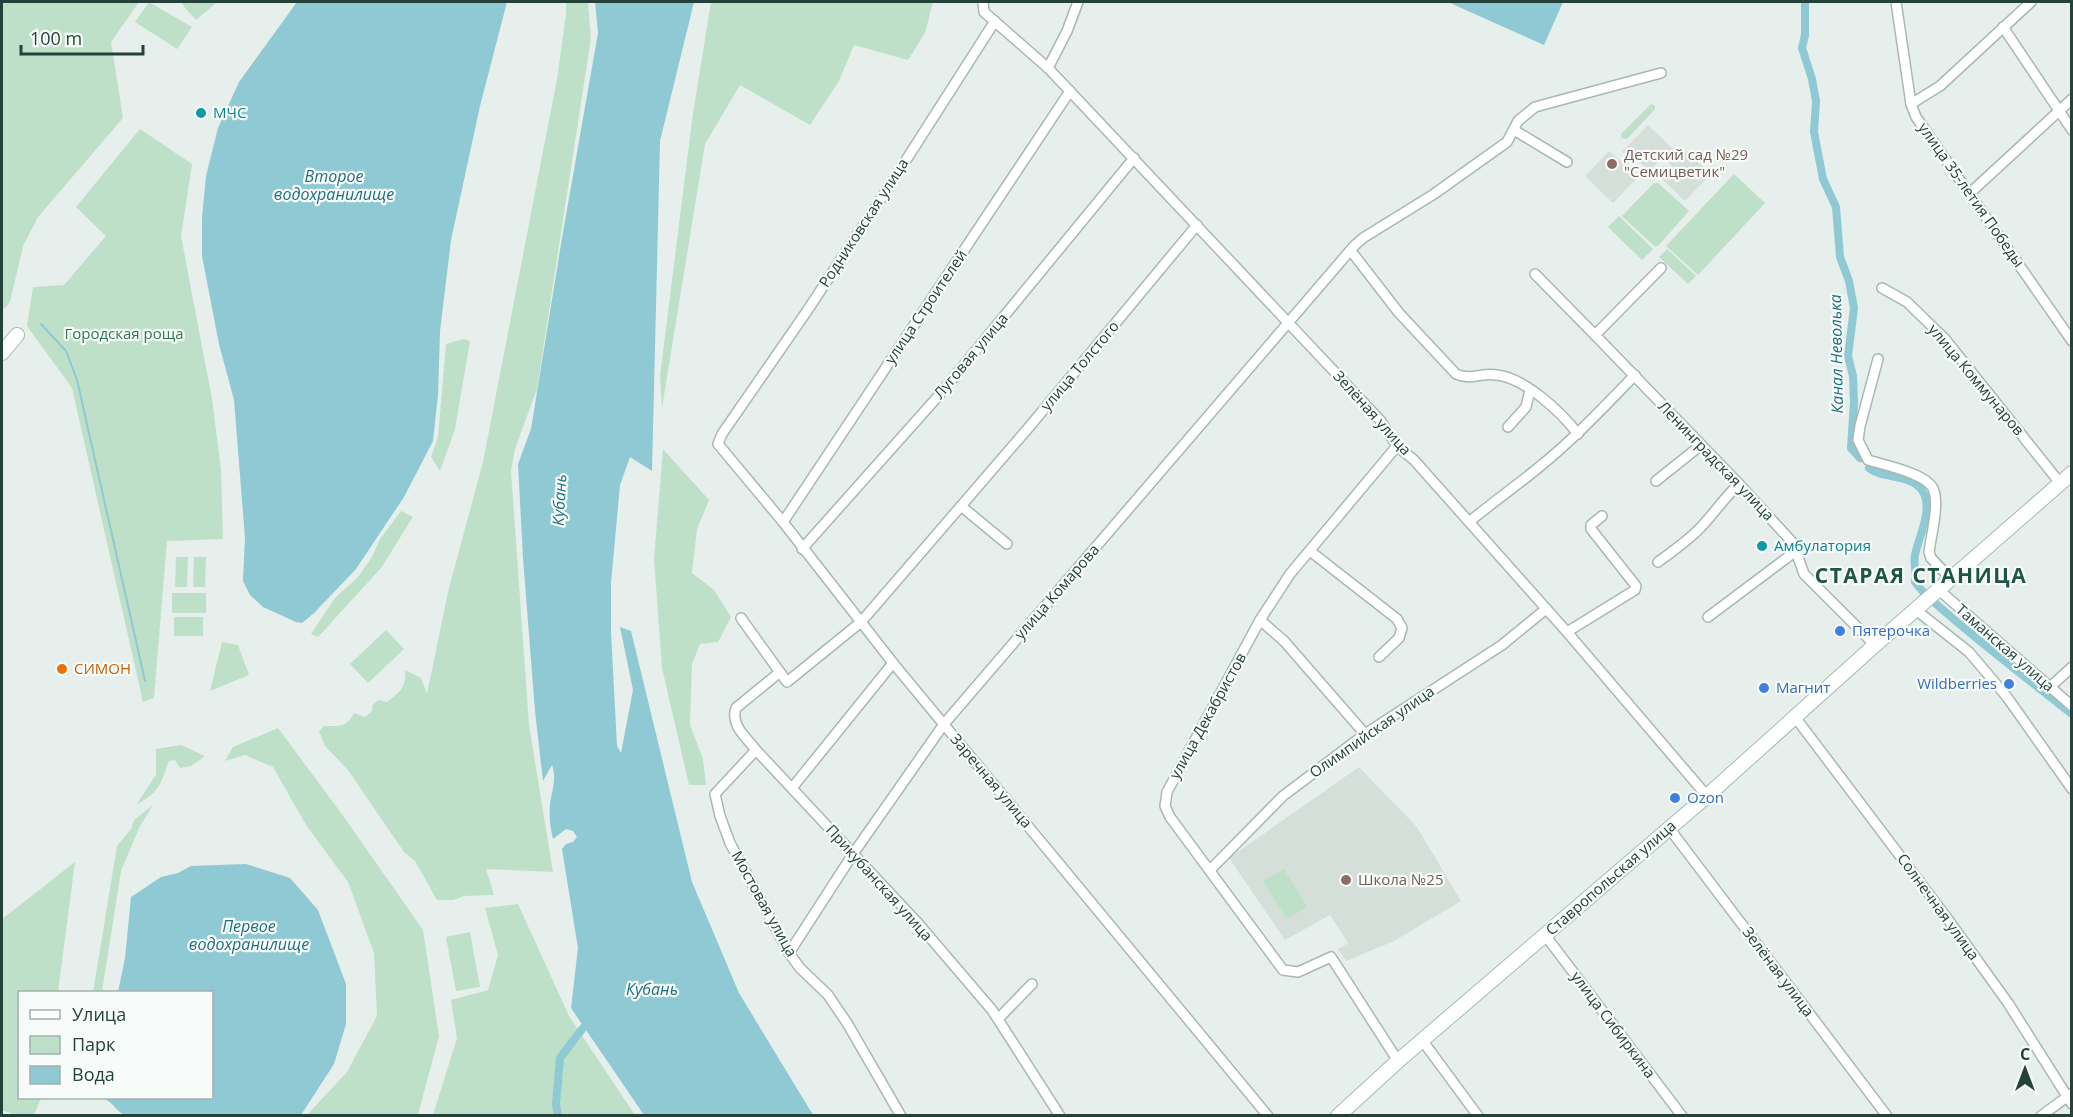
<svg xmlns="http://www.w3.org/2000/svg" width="2073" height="1117" viewBox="0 0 2073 1117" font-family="'Open Sans',sans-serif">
	<rect width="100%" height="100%" fill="#e6efeb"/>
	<!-- built -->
	<g fill="#d4dfda">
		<polygon points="1648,125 1674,150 1670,154 1677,161 1687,151 1711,174 1685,201 1662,179 1673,167 1663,157 1649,171 1634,157 1626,166 1638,177 1613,203 1585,176 1609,151 1622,162 1627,156 1622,152"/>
		<polygon points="1359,767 1417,827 1461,901 1394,941 1346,961 1338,949 1348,943 1330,915 1285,940 1229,858"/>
	</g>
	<!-- green -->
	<g fill="#bfe0c8">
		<polygon points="2,2 139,2 111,42 123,118 38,217 23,246 10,302 2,311"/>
		<polygon points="149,2 192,27 177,49 135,22"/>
		<polygon points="180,2 217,2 196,20"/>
		<path d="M566 2H588L591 38 537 389 515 449 511 471 529 725 553 872 486 869 494 895 464 896 453 900H437L415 861 404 852 348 770 325 746 319 731 324 726C340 726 346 728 354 713L365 717 372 711V706L378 700 387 702C400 692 407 687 405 670L421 678 427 694 448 592 483 462 557 79 566 14Z"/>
		<polygon points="711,2 933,2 925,33 908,60 854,45 839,81 810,125 740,85 705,144 662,408 660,376 693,113"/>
		<polygon points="1651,104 1655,106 1655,109 1627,139 1621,138 1621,134"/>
		<polygon points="140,129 192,164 181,236 212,399 221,470 223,539 167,541 154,698 143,702 72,388 27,326 33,287 64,285 106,236 76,207"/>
		<polygon points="1734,174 1765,203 1698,275 1666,246"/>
		<polygon points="1654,183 1658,183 1689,211 1658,246 1654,246 1622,216"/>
		<polygon points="1619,216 1653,249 1642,260 1608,227"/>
		<polygon points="1667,249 1696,276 1688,284 1659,257"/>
		<polygon points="464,339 470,341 455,429 440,471 431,457 438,437 446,344"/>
		<polygon points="663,449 709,500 697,529 692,573 714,590 731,617 718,642 700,644 692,664 690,725 703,759 706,785 689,785 662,668 654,559"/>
		<polygon points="401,511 413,517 381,568 318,637 311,634 335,598 358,577 372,557 380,539"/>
		<polygon points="176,557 188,557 187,587 175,587"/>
		<polygon points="194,557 206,557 205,587 193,587"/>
		<rect x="172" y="593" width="34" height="20"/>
		<rect x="174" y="617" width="29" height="19"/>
		<polygon points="386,630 404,649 368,683 350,664"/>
		<polygon points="222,642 238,645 249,675 210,691"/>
		<polygon points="278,728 344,817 423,930 439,1036 418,1115 307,1115 347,1072 377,1016 374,953 348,882 306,825 273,767 245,755 225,761 233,747"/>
		<path d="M181 745 205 756 191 766 180 768 175 760 169 761C160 786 159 792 136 805L156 775V749Z"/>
		<polygon points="153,805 139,828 121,871 102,992 93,992 117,846 131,829 134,820"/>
		<polygon points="75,862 58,992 20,992 20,1098 41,1098 34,1115 15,1115 2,1110 2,919"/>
		<polygon points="1284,869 1307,907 1287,919 1263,881"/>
		<polygon points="518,904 569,1016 635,1115 433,1115 457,1038 451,1000 488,990 498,955 485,908"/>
		<polygon points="470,932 480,987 456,991 446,937"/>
	</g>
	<!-- water -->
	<g fill="#8ec9d4">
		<polygon points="297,2 507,2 480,106 451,240 440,331 438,395 433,441 404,497 356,569 314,613 302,623 296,622 263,607 250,595 243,581 245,538 234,400 219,344 202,256 202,218 206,176 218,128 239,82"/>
		<path d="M595 2H694L660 141 652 471 630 457 620 485 611 583V632L617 746 621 753 633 690 620 627 631 631 692 882 739 993 813 1115H644L571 1008 578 948 562 849 566 844 573 842 577 837 573 831 566 829 553 839C550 827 549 816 550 804 552 790 557 779 552 765L543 781 535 711 523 558 518 464 531 429 562 238 598 33Z"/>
		<polygon points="1448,2 1563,2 1544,45"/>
		<path d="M246 864 290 878 318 910 346 984V1024L334 1064 301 1115 126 1116C114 1110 114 1102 102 1098H212V992H118L125 958 131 897 161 877 178 873 191 866Z"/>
	</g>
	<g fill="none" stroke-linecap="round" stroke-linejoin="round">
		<!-- stream -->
		<polyline stroke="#8ec9d4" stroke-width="2" points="41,324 66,351 77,380 145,681"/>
		<!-- canal -->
		<g stroke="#8ec9d4" stroke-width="8">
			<polyline points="1805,2 1805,35 1802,48 1812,79 1816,101 1814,132 1823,179 1836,207 1840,257 1849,281 1854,308 1848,356 1853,376 1854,402 1851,448 1860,458"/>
			<path d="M1869 468C1883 479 1904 474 1917 485 1938 501 1919 535 1915 555 1913 564 1917 573 1915 582L1924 593"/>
			<path d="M1935 603C1979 642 2025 677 2072 714"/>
			<polyline points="558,1116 556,1104 560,1058 583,1028"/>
		</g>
		<!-- street casing -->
		<g stroke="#a8b8b2" stroke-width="12">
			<g id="street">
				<polyline points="983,2 984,12 1048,68 1380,420 1397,446 1414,460 1567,632 1707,796"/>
				<polyline points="1896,2 1911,104 1916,117 2072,341"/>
				<polyline points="995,21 892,182 807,311 722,434 718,444 783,522 893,663 1268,1116"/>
				<polyline points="2003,27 2072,130"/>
				<polyline points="1048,68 1067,31 1078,2"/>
				<polyline points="1911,104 1940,86 2031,2"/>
				<polyline points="1514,130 1567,162"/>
				<polyline points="1970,193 2072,99"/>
				<path d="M1351 251 1399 313 1456 374C1472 381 1481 372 1497 375 1525 378 1561 412 1578 434"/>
				<polyline points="1661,268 1595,335 1739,484 1793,543 1804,574 1875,645"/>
				<polyline points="1535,274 1595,335"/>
				<polyline points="1882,288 1907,302 1945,339 2060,483"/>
				<path d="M1878 359 1860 426 1858 440 1868 460C1884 465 1930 474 1934 491 1939 506 1931 536 1929 552L1931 558 1951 579"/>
				<polyline points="1508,427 1526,407 1530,390"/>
				<polyline points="1397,446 1290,574 1260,620 1167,792 1165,806 1170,817 1283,970 1298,972 1331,957 1398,1061"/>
				<polyline points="1656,481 1701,445"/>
				<polyline points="961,506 1007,544"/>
				<polyline points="783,522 1070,91"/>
				<path d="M1469 522C1492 503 1516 486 1538 468 1573 440 1604 407 1635 375"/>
				<polyline points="802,549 941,393 1134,158"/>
				<polyline points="1310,551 1397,619 1402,628 1399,638 1379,657"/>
				<path d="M1658 562C1673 551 1689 540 1702 526 1715 512 1725 497 1739 484"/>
				<polyline points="1939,590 2072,706"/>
				<polyline points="1916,610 1969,652 2007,697 2072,789"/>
				<polyline points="1708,617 1796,551"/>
				<polyline points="741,618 787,682 861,622 1030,426 1197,225"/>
				<polyline points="1260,620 1284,641 1365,734"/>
				<polyline points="1567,632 1635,590 1636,586 1591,529 1591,525 1602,516"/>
				<path d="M780 672 736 708C730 725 746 737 756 750L916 921 992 1010 1060 1116"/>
				<polyline points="2049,688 2072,667"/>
				<polyline points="1795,717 1947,918 2008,1003 2072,1104"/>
				<polyline points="756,750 715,794 720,816 730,843 789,953 800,968 828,995 847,1023 901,1116"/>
				<polyline points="792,788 893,663"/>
				<polyline points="1669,828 1887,1116"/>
				<polyline points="1210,870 1283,796 1365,734 1502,645 1546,609"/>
				<polyline points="1545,935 1682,1116"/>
				<polyline points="789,953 853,854 944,724 1354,246 1363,238 1434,194 1507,142 1518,121 1535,107 1661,73"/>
				<polyline points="998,1019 1032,984"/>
				<polyline points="1422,1040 1478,1116"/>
				<polyline points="2041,1116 2071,1094"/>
			</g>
		</g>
		<!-- secondary casing -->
		<g stroke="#a4bbb3" stroke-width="16">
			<g id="secondary">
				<polyline points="2,353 17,335"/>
				<polyline points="1338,1116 1398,1061 1707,796 1875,645 2072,473"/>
			</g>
		</g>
		<!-- street -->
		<use href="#street" stroke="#fff" stroke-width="9"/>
		<!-- secondary -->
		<use href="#secondary" stroke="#fff" stroke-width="14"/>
	</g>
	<!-- markers -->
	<g fill="#0f9aa8" stroke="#f7fbf9" stroke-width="2">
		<circle cx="201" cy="113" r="6"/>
		<circle cx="1762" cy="546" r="6"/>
	</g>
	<g fill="#8d6e63" stroke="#f7fbf9" stroke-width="2">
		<circle cx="1612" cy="164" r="6"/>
		<circle cx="1346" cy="880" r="6"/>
	</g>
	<g fill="#3f7fe0" stroke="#f7fbf9" stroke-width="2">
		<circle cx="1840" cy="631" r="6"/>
		<circle cx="2009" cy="684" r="6"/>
		<circle cx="1764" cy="688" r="6"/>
		<circle cx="1675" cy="798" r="6"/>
	</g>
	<circle fill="#e8710a" stroke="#f7fbf9" stroke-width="2" cx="62" cy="669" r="6"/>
	<g text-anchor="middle" stroke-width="4.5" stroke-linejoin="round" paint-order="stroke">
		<!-- culture labels -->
		<g font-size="15" fill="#0d838f" stroke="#f7fbf9" text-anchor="start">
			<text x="213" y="118">МЧС</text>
			<text x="1774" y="551">Амбулатория</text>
		</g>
		<!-- education labels -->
		<g font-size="15" fill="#785e54" stroke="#f7fbf9" text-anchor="start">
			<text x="1624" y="160">Детский сад №29<tspan x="1624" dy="17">"Семицветик"</tspan></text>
			<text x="1358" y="885">Школа №25</text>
		</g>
		<!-- street labels -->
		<g font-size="15" fill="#24423a" stroke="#f7fbf9">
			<text transform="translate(1971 195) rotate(55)" y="5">улица 35-летия Победы</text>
			<text transform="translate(864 223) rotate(-57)" y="5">Родниковская улица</text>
			<text transform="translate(926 307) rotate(-56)" y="5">улица Строителей</text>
			<text transform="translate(971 356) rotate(-50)" y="5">Луговая улица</text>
			<text transform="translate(1080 366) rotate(-50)" y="5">улица Толстого</text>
			<text transform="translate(1976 380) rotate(50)" y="5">улица Коммунаров</text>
			<text transform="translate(1372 413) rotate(48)" y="5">Зелёная улица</text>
			<text transform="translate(1716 461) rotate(46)" y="5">Ленинградская улица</text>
			<text transform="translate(1057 592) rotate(-49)" y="5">улица Комарова</text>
			<text transform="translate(2005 648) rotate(41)" y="5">Таманская улица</text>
			<text transform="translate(1208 716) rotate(-61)" y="5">улица Декабристов</text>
			<text transform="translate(1372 732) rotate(-35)" y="5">Олимпийская улица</text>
			<text transform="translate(991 781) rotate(50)" y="5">Заречная улица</text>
			<text transform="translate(1611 878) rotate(-41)" y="5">Ставропольская улица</text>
			<text transform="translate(879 883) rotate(48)" y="5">Прикубанская улица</text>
			<text transform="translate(764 904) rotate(61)" y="5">Мостовая улица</text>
			<text transform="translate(1938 907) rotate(54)" y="5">Солнечная улица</text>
			<text transform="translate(1778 972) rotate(53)" y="5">Зелёная улица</text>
			<text transform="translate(1613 1025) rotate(53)" y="5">улица Сибиркина</text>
		</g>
		<!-- park labels -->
		<g font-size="15" fill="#2d7a4b" stroke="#f7fbf9">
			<text x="124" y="339">Городская роща</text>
		</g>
		<!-- shop labels -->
		<g font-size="15" fill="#366cbe" stroke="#f7fbf9" text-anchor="start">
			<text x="1852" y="636">Пятерочка</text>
			<text x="1997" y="689" text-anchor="end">Wildberries</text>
			<text x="1776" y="693">Магнит</text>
			<text x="1687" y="803">Ozon</text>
		</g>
		<!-- food labels -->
		<g font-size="15" fill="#c56008" stroke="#f7fbf9" text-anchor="start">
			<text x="74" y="674">СИМОН</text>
		</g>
		<!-- water labels -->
		<g font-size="16" font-style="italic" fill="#1c6f80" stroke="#f7fbf9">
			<text x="334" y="182">Второе<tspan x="334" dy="18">водохранилище</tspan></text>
			<text transform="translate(1836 354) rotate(-91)" y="6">Канал Неволька</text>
			<text transform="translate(559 500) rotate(-87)" y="6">Кубань</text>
			<text x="249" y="932">Первое<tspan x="249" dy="18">водохранилище</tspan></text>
			<text x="652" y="995">Кубань</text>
		</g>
		<!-- district labels -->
		<g font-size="21" font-weight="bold" letter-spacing="1.5" fill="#1f5548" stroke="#f7fbf9">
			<text x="1921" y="583">СТАРАЯ СТАНИЦА</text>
		</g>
	</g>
	<!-- border -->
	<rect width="2073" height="1117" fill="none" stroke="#24423a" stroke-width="6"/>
	<!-- legend -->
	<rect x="18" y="991" width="195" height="108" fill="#f7fbf9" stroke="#a3b1ad" stroke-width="1.5"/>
	<rect x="30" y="1010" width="30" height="9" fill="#ffffff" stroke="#a3b1ad" stroke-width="1.5"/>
	<text x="72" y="1021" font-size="18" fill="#24423a">Улица</text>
	<rect x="30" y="1036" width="30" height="18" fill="#bfe0c8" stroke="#a3b1ad" stroke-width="1.5"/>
	<text x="72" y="1051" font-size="18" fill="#24423a">Парк</text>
	<rect x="30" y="1066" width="30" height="18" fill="#8ec9d4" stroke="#a3b1ad" stroke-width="1.5"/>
	<text x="72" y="1081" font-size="18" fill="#24423a">Вода</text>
	<!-- north arrow -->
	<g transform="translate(2025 1069)" stroke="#f7fbf9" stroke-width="4.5" paint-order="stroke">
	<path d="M0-4.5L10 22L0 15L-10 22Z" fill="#24423a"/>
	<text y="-9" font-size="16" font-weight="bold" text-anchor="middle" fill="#24423a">С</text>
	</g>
	<!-- scale -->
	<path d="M21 45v9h122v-9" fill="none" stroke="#24423a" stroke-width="3"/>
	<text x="30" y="45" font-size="18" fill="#24423a" stroke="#f7fbf9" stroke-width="4.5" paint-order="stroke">100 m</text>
</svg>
